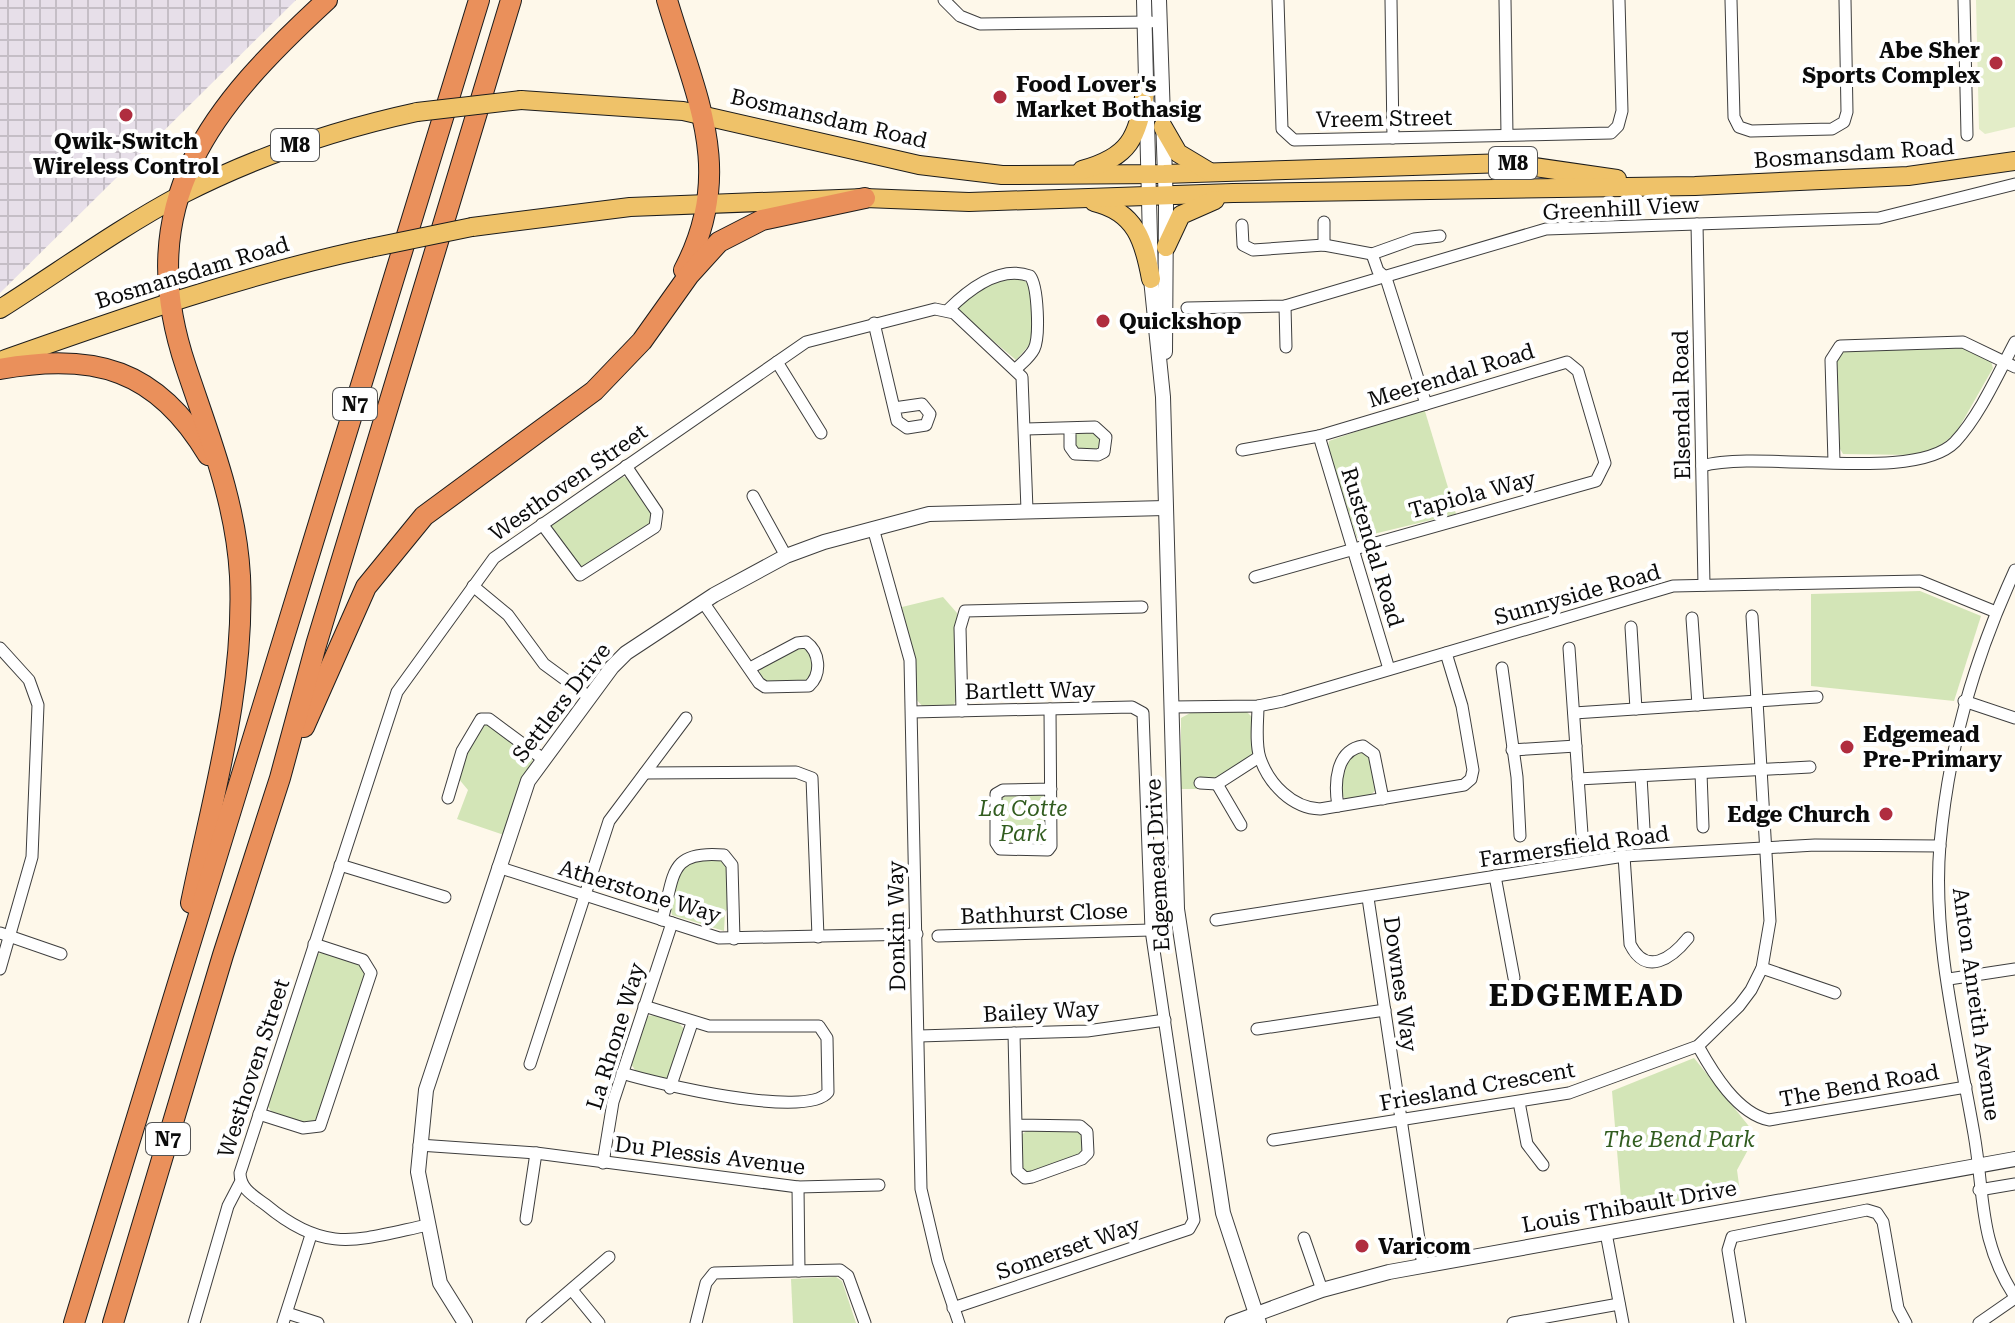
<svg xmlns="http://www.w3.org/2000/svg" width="2015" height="1323" viewBox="0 0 2015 1323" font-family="'Roboto Serif',serif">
	<defs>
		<pattern id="industrial-grid" width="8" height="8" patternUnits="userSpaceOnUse" patternTransform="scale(2)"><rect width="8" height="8" fill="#e7dfe9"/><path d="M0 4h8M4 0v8" fill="none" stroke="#c5bec6"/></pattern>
	</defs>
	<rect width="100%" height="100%" fill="#fef8ea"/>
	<!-- industrial -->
	<polygon fill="url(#industrial-grid)" points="0,0 296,0 0,293"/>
	<!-- park -->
	<g fill="#d3e5b7">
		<polygon points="1020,277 1031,286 1032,342 1016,360 960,313 958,306 977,287"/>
		<polygon points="1964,347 1991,361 1993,368 1956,433 1936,449 1911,455 1843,454 1839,447 1836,360 1843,350"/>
		<polygon points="1424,408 1456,514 1357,538 1328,448 1329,441"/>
		<polygon points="1096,431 1101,433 1101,450 1077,452 1074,433"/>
		<path d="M620 476C637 478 653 507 653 523L581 570 551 526Z"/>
		<polygon points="1920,591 1981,616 1954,701 1811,686 1811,594"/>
		<polygon points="943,597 957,613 958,697 953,706 924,708 916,699 914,660 902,607"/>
		<polygon points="800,646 806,647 815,664 806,684 766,684 759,673 761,667"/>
		<path d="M1246 711 1253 718C1253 728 1256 742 1253 751 1248 769 1214 780 1198 780V789H1181V718L1192 712Z"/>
		<polygon points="483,724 488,724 533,759 504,835 457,819 468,790 458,778 466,751"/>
		<polygon points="1362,752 1370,755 1376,790 1369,796 1345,799 1339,790 1350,755"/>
		<polygon points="1041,793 1046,796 1047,842 1043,846 1008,848 1000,843 1001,797"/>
		<polygon points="722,857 729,861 731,905 725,912 724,931 672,915 670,905 683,864 687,859"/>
		<polygon points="323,952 363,966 366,975 318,1120 310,1125 273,1114 267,1105 316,955"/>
		<polygon points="657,1015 678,1022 685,1030 669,1078 664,1080 637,1073 631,1064 647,1016"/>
		<polygon points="1694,1058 1756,1135 1737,1170 1740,1192 1622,1210 1612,1091"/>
		<polygon points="1029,1129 1080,1131 1084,1152 1029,1173 1021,1168 1020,1136"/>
		<polygon points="836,1277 842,1281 856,1323 793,1323 791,1279"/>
	</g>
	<!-- pitch -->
	<polygon fill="#e3edc8" points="1976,0 2015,0 2015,127 1985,134 1979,129"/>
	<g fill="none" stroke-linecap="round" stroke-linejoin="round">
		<!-- minor casing -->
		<g stroke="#3e3e3e" stroke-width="13">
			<g id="minor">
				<polyline points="944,0 960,16 980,24 1151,22"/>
				<polyline points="1278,0 1282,129 1294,140 1611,133 1618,126 1622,111 1619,0"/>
				<polyline points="1391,0 1393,138"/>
				<polyline points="1505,0 1507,135"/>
				<polyline points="1731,0 1734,117 1739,127 1751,131 1832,129 1844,122 1847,112 1845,0"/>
				<polyline points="1964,0 1967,135"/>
				<polyline points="1324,222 1324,245"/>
				<polyline points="1697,224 1704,585"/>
				<polyline points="1242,225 1243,245 1253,250 1324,245 1372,254 1414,239 1440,236"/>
				<polyline points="1372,254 1378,271 1386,278 1426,404"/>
				<polyline points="1285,306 1286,347"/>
				<polyline points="1187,308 1285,306 1546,229 1879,218 2015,184"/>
				<path d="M948 310C968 290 1000 265 1030 276 1038 286 1040 337 1034 349 1030 357 1022 363 1016 369"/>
				<polyline points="874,323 897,421 907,428 926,425 930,414 922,404 894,408"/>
				<polyline points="777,362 821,433"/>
				<polyline points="1026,429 1095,427 1106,437 1104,452 1098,455 1075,454 1070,447 1070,428"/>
				<polyline points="1319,436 1389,669"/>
				<polyline points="1242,450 1319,436 1567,362 1578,371 1605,463 1596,481 1255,577"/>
				<polyline points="1834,462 1831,360 1840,346 1963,342 2015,367"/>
				<path d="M1702 466C1760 449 1914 484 1955 442 1980 415 1998 374 2015 342"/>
				<polyline points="753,496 786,556"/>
				<polyline points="542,524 580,575 655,527 657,512 626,466"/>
				<polyline points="873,528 910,660 921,1189 938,1261 959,1323"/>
				<path d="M2015 570C1974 660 1949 745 1940 844 1932 940 1958 1041 1974 1134 1985 1197 1978 1240 2015 1297"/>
				<polyline points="473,586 508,615 544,664 589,697"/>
				<path d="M703 602 759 683 765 687 809 686C822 674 820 652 806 642L797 643 750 668"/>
				<polyline points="1692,618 1698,705"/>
				<polyline points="1631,627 1636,709"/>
				<polyline points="0,648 29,680 38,705 32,857 0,969"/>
				<polyline points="1569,648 1582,834"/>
				<polyline points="1502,668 1517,777 1520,836"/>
				<polyline points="1964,701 2015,718"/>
				<path d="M1258 706C1258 721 1255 743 1260 758 1269 784 1292 808 1320 809L1464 785 1471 779 1473 770 1462 706 1446 653"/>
				<polyline points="1172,707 1258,706 1283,701 1673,586 1920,581 1996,612"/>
				<polyline points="1050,709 1051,846 1048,850 1000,849 996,843 996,794 1003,790 1051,789"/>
				<polyline points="962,711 960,628 965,611 1142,607"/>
				<polyline points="912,712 1132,707 1143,713 1151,930 1194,1220 1189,1229 953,1308"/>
				<polyline points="1574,713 1817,697"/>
				<polyline points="1512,750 1576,746"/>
				<polyline points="645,773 796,772 812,778 818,937"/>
				<polyline points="1701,773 1703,827"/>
				<polyline points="1641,776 1644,829"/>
				<polyline points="1578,779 1810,767"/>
				<polyline points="1200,783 1217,784 1259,757"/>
				<polyline points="1217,784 1241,825"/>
				<polyline points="448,798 462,751 481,719 489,719 543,759"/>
				<path d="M1338 806C1334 783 1336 750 1363 746L1374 754 1383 799"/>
				<path d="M1624 856 1630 944C1646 977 1672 958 1688 938"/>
				<polyline points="340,865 445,897"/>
				<polyline points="498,867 719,938 917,934"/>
				<polyline points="1495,876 1514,978"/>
				<polyline points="1368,898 1423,1266"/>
				<path d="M662 920C675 875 668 850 724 855L732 865 734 939"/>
				<polyline points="1216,920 1624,856 1815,845 1940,846"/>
				<polyline points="0,933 61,954"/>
				<polyline points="938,936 1151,930"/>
				<polyline points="1762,968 1835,993"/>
				<polyline points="1949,979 2015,969"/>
				<polyline points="1257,1029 1385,1010"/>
				<polyline points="1014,1033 1017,1171 1025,1178 1032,1177 1082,1159 1088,1153 1087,1132 1080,1126 1017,1125"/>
				<polyline points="919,1036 1087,1031 1165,1020"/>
				<path d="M1698 1046C1713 1073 1737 1113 1769 1120L1966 1087"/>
				<polyline points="530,1064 609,821 686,718"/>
				<path d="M622 1073C654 1083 808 1120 828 1092L827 1038 819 1026H709L644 1006"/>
				<polyline points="670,1088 692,1023"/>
				<polyline points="1519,1102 1527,1144 1543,1165"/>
				<polyline points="259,1114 303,1128 320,1126 371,973 363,960 314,944"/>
				<polyline points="1273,1140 1569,1093 1698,1046 1739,1006 1751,990 1762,968 1770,921 1752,616"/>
				<polyline points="419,1145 536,1153 798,1187 879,1185"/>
				<polyline points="603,1163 613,1102 672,923"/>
				<polyline points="798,1187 799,1271"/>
				<polyline points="1979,1190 2015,1184"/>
				<polyline points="526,1219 536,1153"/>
				<path d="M428 1225C357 1240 326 1255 266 1205 254 1196 240 1189 240 1173L397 692 494 558 806 342 935 309 954 313 1022 377 1027 510"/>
				<polyline points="1606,1233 1623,1323"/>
				<polyline points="1304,1238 1322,1290"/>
				<polyline points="572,1290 599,1323"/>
				<polyline points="287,1313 318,1323"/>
				<polyline points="194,1323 228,1206 241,1181"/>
				<polyline points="283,1323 311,1235"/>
				<polyline points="532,1323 609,1257"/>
				<polyline points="696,1323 706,1283 714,1273 840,1270 848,1276 865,1323"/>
				<polyline points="1513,1323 1619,1304"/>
				<polyline points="1740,1323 1728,1250 1732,1237 1867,1210 1877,1213 1883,1222 1898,1308 1906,1323"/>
				<polyline points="1979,1323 2015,1298"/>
			</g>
		</g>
		<!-- tertiary casing -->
		<g stroke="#3e3e3e" stroke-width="16">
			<g id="tertiary">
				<polyline points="1144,0 1151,279 1163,397 1177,909 1223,1213 1259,1323"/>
				<polyline points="1159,0 1166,206 1165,352"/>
				<polyline points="465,1323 440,1283 418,1172 426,1090 528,781 612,667 626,653 714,595 786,556 824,542 929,514 1165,508"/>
				<polyline points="1232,1323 1322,1290 1389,1272 2015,1159"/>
			</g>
		</g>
		<!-- primary casing -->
		<g stroke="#1c1c1c" stroke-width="20">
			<g id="primary">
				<polyline points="521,100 683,111 919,165 1002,175 1164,174 1507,163 1617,179"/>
				<polyline points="1163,127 1178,153 1208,171"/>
				<path d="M1082 170C1130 157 1137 138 1145 92"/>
				<path d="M1094 202C1136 212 1144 241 1151 279"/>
				<polyline points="472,227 630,207 865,198 969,202 1233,193 1695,186 1908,176 2015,161"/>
				<polyline points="1166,247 1181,215 1215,200"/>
				<path d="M0 309C60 271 119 228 181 195 257 156 334 130 417 112"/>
				<path d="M0 361C122 318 243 275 370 248"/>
			</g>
		</g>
		<!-- motorway casing -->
		<g stroke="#1c1c1c" stroke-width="22">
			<g id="motorway">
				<path d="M667 0C696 98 736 171 684 270"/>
				<path d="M0 369C94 352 157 369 208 455"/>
				<polyline points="304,727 366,587 424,516 594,391 642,341 689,275 719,242 762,220 865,198"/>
				<path d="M191 903C213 795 245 688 240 576 236 502 209 436 186 367 130 201 213 105 327 0"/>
				<polyline points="74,1323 479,0"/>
				<polyline points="113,1323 223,955 280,778 316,645 511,0"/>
			</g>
		</g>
		<!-- minor -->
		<use href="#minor" stroke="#fff" stroke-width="11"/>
		<!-- tertiary -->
		<use href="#tertiary" stroke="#fff" stroke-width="14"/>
		<!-- primary -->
		<use href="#primary" stroke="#efc269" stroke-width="18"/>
		<!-- motorway -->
		<use href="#motorway" stroke="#ea905b" stroke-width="20"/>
		<!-- primary-bridge casing -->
		<g stroke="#1c1c1c" stroke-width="20" stroke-linecap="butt">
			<g id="primary-bridge">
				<polyline points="417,112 521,100"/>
				<polyline points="370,248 472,227"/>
			</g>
		</g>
		<!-- primary-bridge -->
		<use href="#primary-bridge" stroke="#efc269" stroke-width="18"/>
	</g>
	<!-- markers -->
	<g fill="#b02d3f" stroke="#fff" stroke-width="3">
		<circle cx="1996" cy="63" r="8"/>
		<circle cx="1000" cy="97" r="8"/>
		<circle cx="126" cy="115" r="8"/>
		<circle cx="1103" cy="321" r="8"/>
		<circle cx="1847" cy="747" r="8"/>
		<circle cx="1886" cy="814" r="8"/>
		<circle cx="1362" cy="1246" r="8"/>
	</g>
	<g text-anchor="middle" stroke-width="8" stroke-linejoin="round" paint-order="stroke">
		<!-- shield labels -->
		<g fill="#fff" stroke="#545454" stroke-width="2">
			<rect x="271" y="129" width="48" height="32" rx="6"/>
			<rect x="1489" y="147" width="48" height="32" rx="6"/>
			<rect x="333" y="388" width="44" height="32" rx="6"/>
			<rect x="146" y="1123" width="44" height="32" rx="6"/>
		</g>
		<g font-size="20" font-weight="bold" fill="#0b0b0b">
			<text x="295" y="152">M8</text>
			<text x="1513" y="170">M8</text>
			<text x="355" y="411">N7</text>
			<text x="168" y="1146">N7</text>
		</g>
		<!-- poi labels -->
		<g font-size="22" font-weight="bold" fill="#0b0b0b" stroke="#fff" text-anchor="start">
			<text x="1980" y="58" text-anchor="end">Abe Sher<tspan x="1980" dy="25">Sports Complex</tspan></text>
			<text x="1016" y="92">Food Lover's<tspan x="1016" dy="25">Market Bothasig</tspan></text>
			<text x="126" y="149" text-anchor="middle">Qwik-Switch<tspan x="126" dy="25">Wireless Control</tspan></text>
			<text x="1119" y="329">Quickshop</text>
			<text x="1863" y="742">Edgemead<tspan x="1863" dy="25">Pre-Primary</tspan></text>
			<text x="1870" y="822" text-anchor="end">Edge Church</text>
			<text x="1378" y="1254">Varicom</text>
		</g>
		<!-- street labels -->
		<g font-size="22" fill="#0b0b0b" stroke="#fff">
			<text transform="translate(829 118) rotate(13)" y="8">Bosmansdam Road</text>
			<text transform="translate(1384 118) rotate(-1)" y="8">Vreem Street</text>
			<text transform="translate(1854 153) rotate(-4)" y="8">Bosmansdam Road</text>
			<text transform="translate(1621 208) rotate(-3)" y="8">Greenhill View</text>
			<text transform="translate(192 272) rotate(-17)" y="8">Bosmansdam Road</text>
			<text transform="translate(1451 375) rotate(-17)" y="8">Meerendal Road</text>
			<text transform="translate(1681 405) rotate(-91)" y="8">Elsendal Road</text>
			<text transform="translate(568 482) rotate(-35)" y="8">Westhoven Street</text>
			<text transform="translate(1472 494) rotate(-15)" y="8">Tapiola Way</text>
			<text transform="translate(1373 547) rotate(73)" y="8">Rustendal Road</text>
			<text transform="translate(1577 594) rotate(-16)" y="8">Sunnyside Road</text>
			<text transform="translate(1030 690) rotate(-1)" y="8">Bartlett Way</text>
			<text transform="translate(561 702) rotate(-52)" y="8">Settlers Drive</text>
			<text transform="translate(1574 846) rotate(-8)" y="8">Farmersfield Road</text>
			<text transform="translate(1157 865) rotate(-93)" y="8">Edgemead Drive</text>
			<text transform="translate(640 891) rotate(17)" y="8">Atherstone Way</text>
			<text transform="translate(1044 913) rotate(-2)" y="8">Bathhurst Close</text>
			<text transform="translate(896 926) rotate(-91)" y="8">Donkin Way</text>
			<text transform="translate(1401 984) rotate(82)" y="8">Downes Way</text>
			<text transform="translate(1977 1004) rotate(82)" y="8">Anton Anreith Avenue</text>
			<text transform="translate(1041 1011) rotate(-3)" y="8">Bailey Way</text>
			<text transform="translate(615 1036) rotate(-73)" y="8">La Rhone Way</text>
			<text transform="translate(253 1068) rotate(-72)" y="8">Westhoven Street</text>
			<text transform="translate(1859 1085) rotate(-10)" y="8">The Bend Road</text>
			<text transform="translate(1477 1086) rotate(-10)" y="8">Friesland Crescent</text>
			<text transform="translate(710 1155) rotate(7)" y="8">Du Plessis Avenue</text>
			<text transform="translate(1629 1206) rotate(-10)" y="8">Louis Thibault Drive</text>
			<text transform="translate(1068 1248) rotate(-19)" y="8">Somerset Way</text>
		</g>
		<!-- park labels -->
		<g font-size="22" font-style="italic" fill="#325d20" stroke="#fff">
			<text x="1023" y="816">La Cotte<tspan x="1023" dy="25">Park</tspan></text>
			<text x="1679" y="1147">The Bend Park</text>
		</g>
		<!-- district labels -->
		<g font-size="30" font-weight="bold" letter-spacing="2" fill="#0b0b0b" stroke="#fff">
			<text x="1587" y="1006">EDGEMEAD</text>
		</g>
	</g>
</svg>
